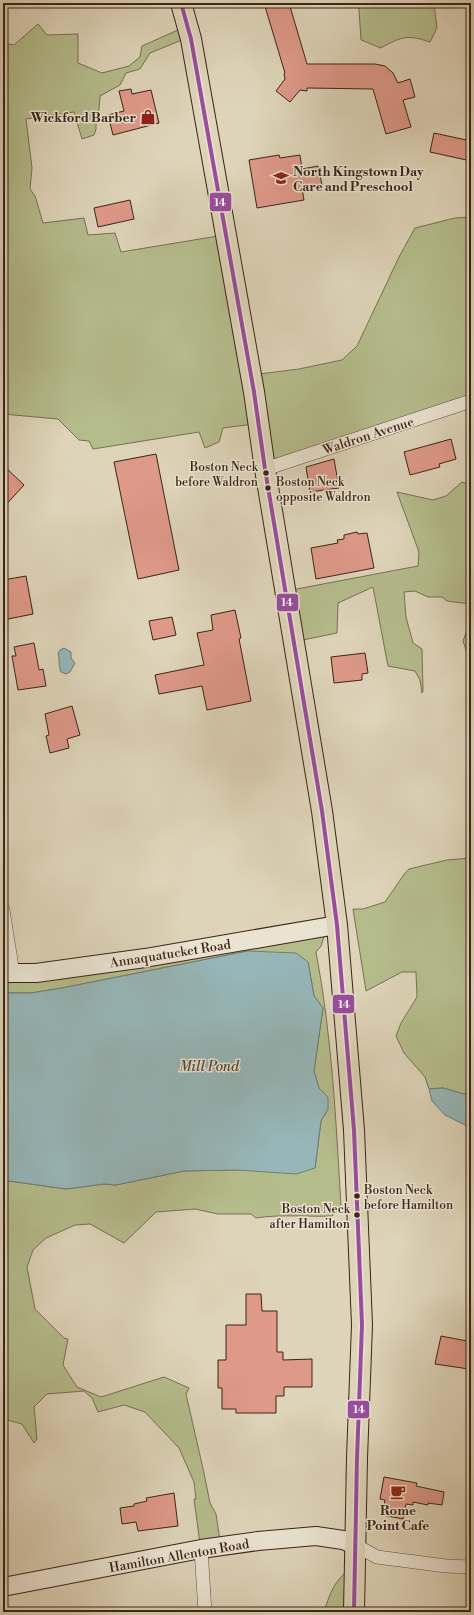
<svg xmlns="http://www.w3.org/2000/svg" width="474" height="1615" viewBox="0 0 474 1615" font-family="'Libre Bodoni',serif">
	<rect width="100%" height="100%" fill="#ded4b9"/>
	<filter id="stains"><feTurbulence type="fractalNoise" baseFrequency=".005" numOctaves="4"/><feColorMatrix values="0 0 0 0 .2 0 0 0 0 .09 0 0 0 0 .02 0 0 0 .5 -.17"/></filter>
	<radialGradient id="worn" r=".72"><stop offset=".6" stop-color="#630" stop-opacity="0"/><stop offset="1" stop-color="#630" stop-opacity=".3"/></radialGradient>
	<!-- green -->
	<g fill="#b5bc8c" stroke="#787052">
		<path d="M357 3H434L437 28 430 42C407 34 401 37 381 48L361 40 359 9Z"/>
		<polygon points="38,24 47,35 78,34 78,63 102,73 129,66 140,57 142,46 178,30 182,40 150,53 140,69 126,73 120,85 100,96 99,109 96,116 96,129 94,135 82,139 74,112 26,119 32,168 30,189 35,196 43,223 84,218 88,235 115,233 121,252 218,236 251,375 299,369 342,360 357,346 399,257 415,228 455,218 471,217 471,399 274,464 254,424 223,428 219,442 205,448 199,432 93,449 89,441 79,440 58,419 3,414 3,43 14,45"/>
		<polygon points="462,482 471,485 471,655 467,653 463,641 471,619 470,604 447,601 442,597 428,597 415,591 404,592 406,617 413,643 422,649 423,691 422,693 420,680 415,671 388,666 373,587 338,603 337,633 293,642 286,591 418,566 419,552 397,492 433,500 446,496"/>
		<polygon points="471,858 471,1096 443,1088 429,1089 425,1077 404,1053 396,1036 401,1023 417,997 416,972 402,972 366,991 353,909 363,909 385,902 405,873 409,869 447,860"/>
		<path d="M3 917 13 970 326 931 321 946 316 952C332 1036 336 1121 341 1206L332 1216C307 1217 281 1214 256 1218L251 1214H218L195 1209 156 1212 124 1243 90 1224 75 1225 46 1238 33 1250 27 1267 35 1309 64 1338 68 1339 63 1365 77 1387 101 1397 164 1377 189 1388 186 1394 204 1473 210 1503 216 1514 221 1547 201 1551 194 1499H196L194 1482 179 1448 145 1412 124 1405 98 1412 92 1398 84 1391 47 1394 34 1407 37 1439 34 1443 22 1424 3 1419 4 1390 3 1389V1183L9 1181 66 1189 104 1184 116 1185 184 1171 315 1168 321 1121 328 1109 319 1088 314 1071 323 1008 314 996 308 962 248 951 62 988 31 993H3Z"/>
		<path d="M348 1571 356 1612H324C328 1598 335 1579 348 1571Z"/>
	</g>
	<!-- water -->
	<g fill="#96b6b8" stroke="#717c78">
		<path d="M64 648 71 652V658L75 663 70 672 66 674 61 672C58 666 60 660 58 654L60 650Z"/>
		<polygon points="248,951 296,953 308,962 314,996 323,1008 314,1071 319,1088 328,1097 328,1109 321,1121 315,1168 296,1174 237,1170 184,1171 116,1185 104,1184 66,1189 9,1181 3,1183 3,993 31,993 62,988"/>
		<polygon points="443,1088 471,1096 471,1128 445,1115 432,1101 429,1089"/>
	</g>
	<!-- building -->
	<g fill="#df9989" stroke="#3a2418">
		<polygon points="264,3 289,3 307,64 375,64 385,66 393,73 398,83 410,79 415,97 403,100 411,127 386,134 373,89 307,88 307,91 300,90 290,102 276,91 285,79 284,74 285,73"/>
		<polygon points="131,89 132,94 151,90 159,123 113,135 108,115 124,111 119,91"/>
		<polygon points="434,133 471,141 471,161 430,152"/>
		<polygon points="279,155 280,158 300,155 302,169 318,166 322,185 302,188 304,200 257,208 249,160"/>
		<polygon points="130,200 134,219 98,227 94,208"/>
		<polygon points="451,439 456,459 439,464 440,467 410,475 404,452"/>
		<polygon points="156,454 179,570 138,579 114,462"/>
		<polygon points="334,459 339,488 310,492 306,467"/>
		<polygon points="3,465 24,485 3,508"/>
		<polygon points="357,532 358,534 367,533 374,568 316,579 311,548 338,543 337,540 344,539 344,535"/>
		<polygon points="26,576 33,614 3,620 3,603 6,602 3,580"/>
		<polygon points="235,610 241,638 239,639 240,644 251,701 207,710 202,686 159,694 155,675 204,665 197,633 213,630 211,615"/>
		<polygon points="172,617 176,635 153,640 149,621"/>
		<polygon points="34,643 39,670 43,669 46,686 18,690 12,656 16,656 14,647"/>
		<polygon points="365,653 368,673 362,674 362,680 334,683 331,657"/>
		<polygon points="72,706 80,735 67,739 69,748 50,753 46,736 49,735 45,714"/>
		<polygon points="246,1294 261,1294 262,1311 277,1311 277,1352 283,1352 283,1360 312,1359 312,1387 284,1387 284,1396 276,1396 276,1413 236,1413 236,1409 222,1409 222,1388 218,1388 218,1360 226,1360 226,1325 246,1325"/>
		<polygon points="441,1336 467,1341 466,1345 469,1346 468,1349 471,1349 471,1367 470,1366 469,1369 435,1364"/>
		<polygon points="384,1477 417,1483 416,1486 444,1492 442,1505 428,1503 428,1505 413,1502 413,1505 406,1504 403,1519 382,1515 385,1500 380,1499"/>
		<polygon points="174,1493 178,1526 138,1531 136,1522 122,1524 120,1508 134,1506 134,1504 147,1501 146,1498"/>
	</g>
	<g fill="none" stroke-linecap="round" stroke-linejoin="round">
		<!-- street casing -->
		<g stroke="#635040" stroke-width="14">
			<g id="street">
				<polyline points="265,469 471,401"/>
				<polyline points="3,910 13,973"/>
				<polyline points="355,1545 377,1557 446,1566 471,1567"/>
				<polyline points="201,1549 205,1612"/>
			</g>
		</g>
		<!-- secondary casing -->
		<g stroke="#3a2418" stroke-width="20">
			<g id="secondary">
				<polyline points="3,973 36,973 145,958 337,925"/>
				<polyline points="3,1587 201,1549 258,1541 316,1536 343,1540 355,1545"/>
			</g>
		</g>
		<!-- primary casing -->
		<g stroke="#3a2418" stroke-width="22">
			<polyline id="primary" points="181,3 191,39 254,392 265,469 322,811 337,925 354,1130 362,1325 357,1458 354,1612"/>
		</g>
		<!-- street -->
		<use href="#street" stroke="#eae3d2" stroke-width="13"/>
		<!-- secondary -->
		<use href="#secondary" stroke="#eae3d2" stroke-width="18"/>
		<!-- primary -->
		<use href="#primary" stroke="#ded4b9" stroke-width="20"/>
		<!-- bus-1 casing -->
		<g stroke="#eae3d2" stroke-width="7">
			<polyline id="bus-1" points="181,3 191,39 254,392 265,469 322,811 337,925 354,1130 362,1325 357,1458 354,1612"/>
		</g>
		<!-- bus-1 -->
		<use href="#bus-1" stroke="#994d9d" stroke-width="4"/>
	</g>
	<!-- icons -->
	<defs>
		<g id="shop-bare" transform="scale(1.2)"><path d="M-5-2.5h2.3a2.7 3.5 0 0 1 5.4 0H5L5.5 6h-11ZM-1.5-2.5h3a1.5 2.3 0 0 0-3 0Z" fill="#8f2418" stroke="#eae3d2" stroke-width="2.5" paint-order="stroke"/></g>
		<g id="school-bare" transform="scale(1.2)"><path d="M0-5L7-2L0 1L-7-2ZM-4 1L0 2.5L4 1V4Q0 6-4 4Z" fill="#8f2418" stroke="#eae3d2" stroke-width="2.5" paint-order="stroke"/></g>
		<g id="cafe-bare" transform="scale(1.2)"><path d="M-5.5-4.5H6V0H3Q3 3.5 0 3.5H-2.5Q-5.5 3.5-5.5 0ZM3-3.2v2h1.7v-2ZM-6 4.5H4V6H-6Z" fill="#8f2418" stroke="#eae3d2" stroke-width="2.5" paint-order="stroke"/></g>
	</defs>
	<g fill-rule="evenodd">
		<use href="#shop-bare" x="148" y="117"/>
		<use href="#school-bare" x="281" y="178"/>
		<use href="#cafe-bare" x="398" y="1492"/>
	</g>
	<!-- markers -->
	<g fill="#3a2418" stroke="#eae3d2" stroke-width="1.5">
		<circle cx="266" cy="473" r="3.5"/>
		<circle cx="268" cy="488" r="3.5"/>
		<circle cx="357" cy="1196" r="3.5"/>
		<circle cx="357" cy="1215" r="3.5"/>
	</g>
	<g text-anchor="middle" stroke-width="3" stroke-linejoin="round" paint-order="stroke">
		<!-- bus labels -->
		<g font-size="12" fill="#3a2418" stroke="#eae3d2" text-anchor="end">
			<text x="258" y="471">Boston Neck<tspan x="258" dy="15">before Waldron</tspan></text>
			<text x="276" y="486" text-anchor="start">Boston Neck<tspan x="276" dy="15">opposite Waldron</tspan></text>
			<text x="364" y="1194" text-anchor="start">Boston Neck<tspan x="364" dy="15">before Hamilton</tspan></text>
			<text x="350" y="1213">Boston Neck<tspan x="350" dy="15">after Hamilton</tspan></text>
		</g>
		<!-- poi labels -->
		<g font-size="13" font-weight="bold" fill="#3a2418" stroke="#eae3d2" text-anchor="end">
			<text x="136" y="122">Wickford Barber</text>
			<text x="293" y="176" text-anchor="start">North Kingstown Day<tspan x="293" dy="15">Care and Preschool</tspan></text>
			<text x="398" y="1515" text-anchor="middle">Rome<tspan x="398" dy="15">Point Cafe</tspan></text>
		</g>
		<!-- street labels -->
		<g font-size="13" fill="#3a2418" stroke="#eae3d2">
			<text transform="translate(368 435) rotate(-18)" y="5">Waldron Avenue</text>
			<text transform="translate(170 953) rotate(-9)" y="5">Annaquatucket Road</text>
			<text transform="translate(179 1555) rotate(-10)" y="5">Hamilton Allenton Road</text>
		</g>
		<!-- water labels -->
		<g font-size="14" font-style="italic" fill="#514840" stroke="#eae3d2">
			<text x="209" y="1071">Mill Pond</text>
		</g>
	</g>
	<g stroke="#eae3d2" stroke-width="1.5">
		<rect x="209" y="192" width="23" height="20" rx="4" fill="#994d9d"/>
		<rect x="276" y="593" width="23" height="19" rx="4" fill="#994d9d"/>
		<rect x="332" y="994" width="23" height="20" rx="4" fill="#994d9d"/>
		<rect x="347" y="1400" width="23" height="19" rx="4" fill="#994d9d"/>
	</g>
	<g font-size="11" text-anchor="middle" font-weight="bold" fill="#fff">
		<text x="220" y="206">14</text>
		<text x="287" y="606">14</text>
		<text x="344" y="1008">14</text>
		<text x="359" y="1413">14</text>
	</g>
	<!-- margin -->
	<rect width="474" height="1615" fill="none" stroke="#ded4b9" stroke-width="16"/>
	<rect x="4" y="4" width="466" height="1607" fill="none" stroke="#3a2418" stroke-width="2"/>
	<rect x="8" y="8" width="458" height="1599" fill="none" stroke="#3a2418"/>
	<rect width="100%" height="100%" filter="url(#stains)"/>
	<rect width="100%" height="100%" fill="url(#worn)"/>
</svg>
